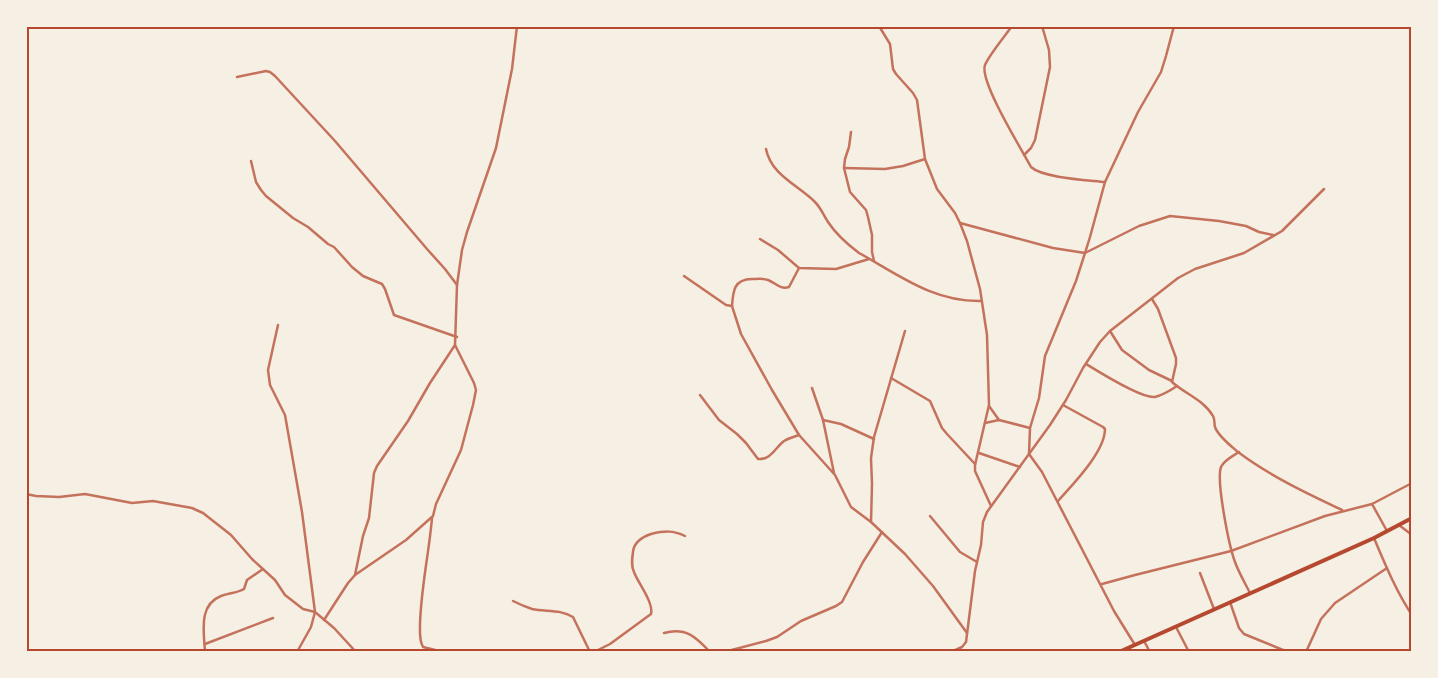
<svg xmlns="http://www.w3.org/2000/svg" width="1438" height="678" viewBox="0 0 1438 678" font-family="'Roboto Condensed',sans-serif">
	<rect width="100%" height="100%" fill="#f6efe4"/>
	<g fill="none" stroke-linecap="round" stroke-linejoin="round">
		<!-- minor -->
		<g stroke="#c5725c" stroke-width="2.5">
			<polyline points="879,26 890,44 893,69 896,74 913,93 917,100 925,159 937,189 955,213 960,223 967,241 980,289 987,335 989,405 975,465 975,471 991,506"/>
			<path d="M1012 26C1005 36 989 55 985 65 979 81 1022 150 1031 167 1043 178 1088 180 1105 182"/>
			<polyline points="237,77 266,71 270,72 275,76 335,141 427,249 445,269 457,285 455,345 430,383 408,421 377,466 374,473 369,518 363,536 355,575"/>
			<polyline points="851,132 849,147 845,159 844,168 850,192 866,210 868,217 872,235 872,252 874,261"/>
			<path d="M766 149C771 175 798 185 815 202 821 208 824 216 828 222 836 234 847 244 859 253 899 275 933 302 981 301"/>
			<polyline points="1024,155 1031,148 1035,140 1050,67 1049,50 1042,26"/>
			<polyline points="251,161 256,182 261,190 266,196 293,218 308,227 328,244 334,247 352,267 363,276 382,284 385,289 394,315 457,337"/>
			<polyline points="844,168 885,169 903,166 925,159"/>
			<polyline points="960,223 1053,248 1085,253 1090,237 1105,182 1138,112 1161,72 1166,56 1174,26"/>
			<polyline points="760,239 778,250 799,268 836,269 869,259"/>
			<polyline points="684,276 726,305 732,306 741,334 772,390 799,435 835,475 851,507 871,522 905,554 933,586 967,633"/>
			<polyline points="457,285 462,250 467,232 496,148 512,69 517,26"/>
			<path d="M1152 299 1158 309 1176 358V364L1172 382C1185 394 1204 400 1213 416 1215 419 1214 423 1215 427 1218 436 1231 446 1238 452 1270 476 1306 493 1342 510"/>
			<path d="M732 306C733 291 734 279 752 279 757 279 763 278 768 280 776 283 780 290 789 287L799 268"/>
			<polyline points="278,325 268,370 270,385 285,415 302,512 315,612 311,627 297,652"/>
			<polyline points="1110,331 1122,350 1149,370 1172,381"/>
			<path d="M1086 364C1099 372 1142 399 1155 397 1163 395 1171 390 1177 386"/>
			<polyline points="891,378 930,401 942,428 947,434 975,464"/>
			<polyline points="812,388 823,420 834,473"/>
			<path d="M700 395 719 420 737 434 746 443 758 459C771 460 775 448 784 441 789 438 794 437 799 435"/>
			<polyline points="989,406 999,420 1030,428"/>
			<polyline points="823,420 841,424 874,439"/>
			<polyline points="985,423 999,420"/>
			<path d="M1239 452C1233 456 1224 460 1221 467 1216 481 1229 546 1235 562 1239 573 1245 583 1250 593"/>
			<polyline points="979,453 1020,467"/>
			<polyline points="26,494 36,496 59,497 85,494 132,503 153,501 192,508 203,513 231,535 252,559 275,580 285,595 303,609 315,612 334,628 356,652"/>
			<path d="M1058 501C1072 485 1105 452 1105 429L1103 427 1063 405"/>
			<polyline points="1372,504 1412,483"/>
			<polyline points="930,516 960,552 977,562"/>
			<path d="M432 518C429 553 421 588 420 624 420 632 419 640 423 647L443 652"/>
			<polyline points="871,522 872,484 871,458 874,437 905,331"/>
			<polyline points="1399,525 1412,535"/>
			<path d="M1374 538C1385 564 1396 591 1412 615"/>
			<polyline points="1200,573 1214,609"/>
			<polyline points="1102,584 1135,575 1231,551 1325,516 1372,504 1387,531"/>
			<path d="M513 601C519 604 526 607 532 609 546 612 560 609 573 617L590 652"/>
			<polyline points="1230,602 1239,628 1244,634 1288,652"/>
			<polyline points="324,620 348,583 355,575 406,540 433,516 436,504 461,450 473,405 476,390 474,383 455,345"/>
			<polyline points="1176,627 1189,652"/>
			<path d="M664 633C686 627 696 637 710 652"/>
			<polyline points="1144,641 1150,652"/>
			<polyline points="205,644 273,618"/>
			<polyline points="1135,645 1114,611 1042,472 1029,454 1030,428 1039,398 1045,356 1076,281 1085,253 1139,226 1170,216 1219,221 1246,226 1259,232 1273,235"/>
			<path d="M205 652C204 632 198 605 221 596 229 593 237 593 244 589L247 580 263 569"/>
			<path d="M594 652 610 644 651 614C654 603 638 583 634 572 631 566 632 559 633 552 634 542 642 537 651 534 664 531 673 530 685 536"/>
			<polyline points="724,652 766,641 777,637 801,621 836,606 842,602 863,562 882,532"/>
			<polyline points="951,652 962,647 966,642 975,571 981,545 983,522 987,512 1050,425 1066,400 1083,368 1100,342 1110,331 1178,278 1195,269 1244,253 1282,231 1324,189"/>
			<polyline points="1306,652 1321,619 1335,603 1387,568"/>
		</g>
		<!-- primary -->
		<polyline stroke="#b5482f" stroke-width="4" points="1119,652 1374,538 1412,518"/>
	</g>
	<!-- border -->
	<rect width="1438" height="678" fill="none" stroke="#f6efe4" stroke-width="55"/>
	<rect x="28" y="28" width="1382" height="622" fill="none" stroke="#b5482f" stroke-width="2"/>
</svg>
